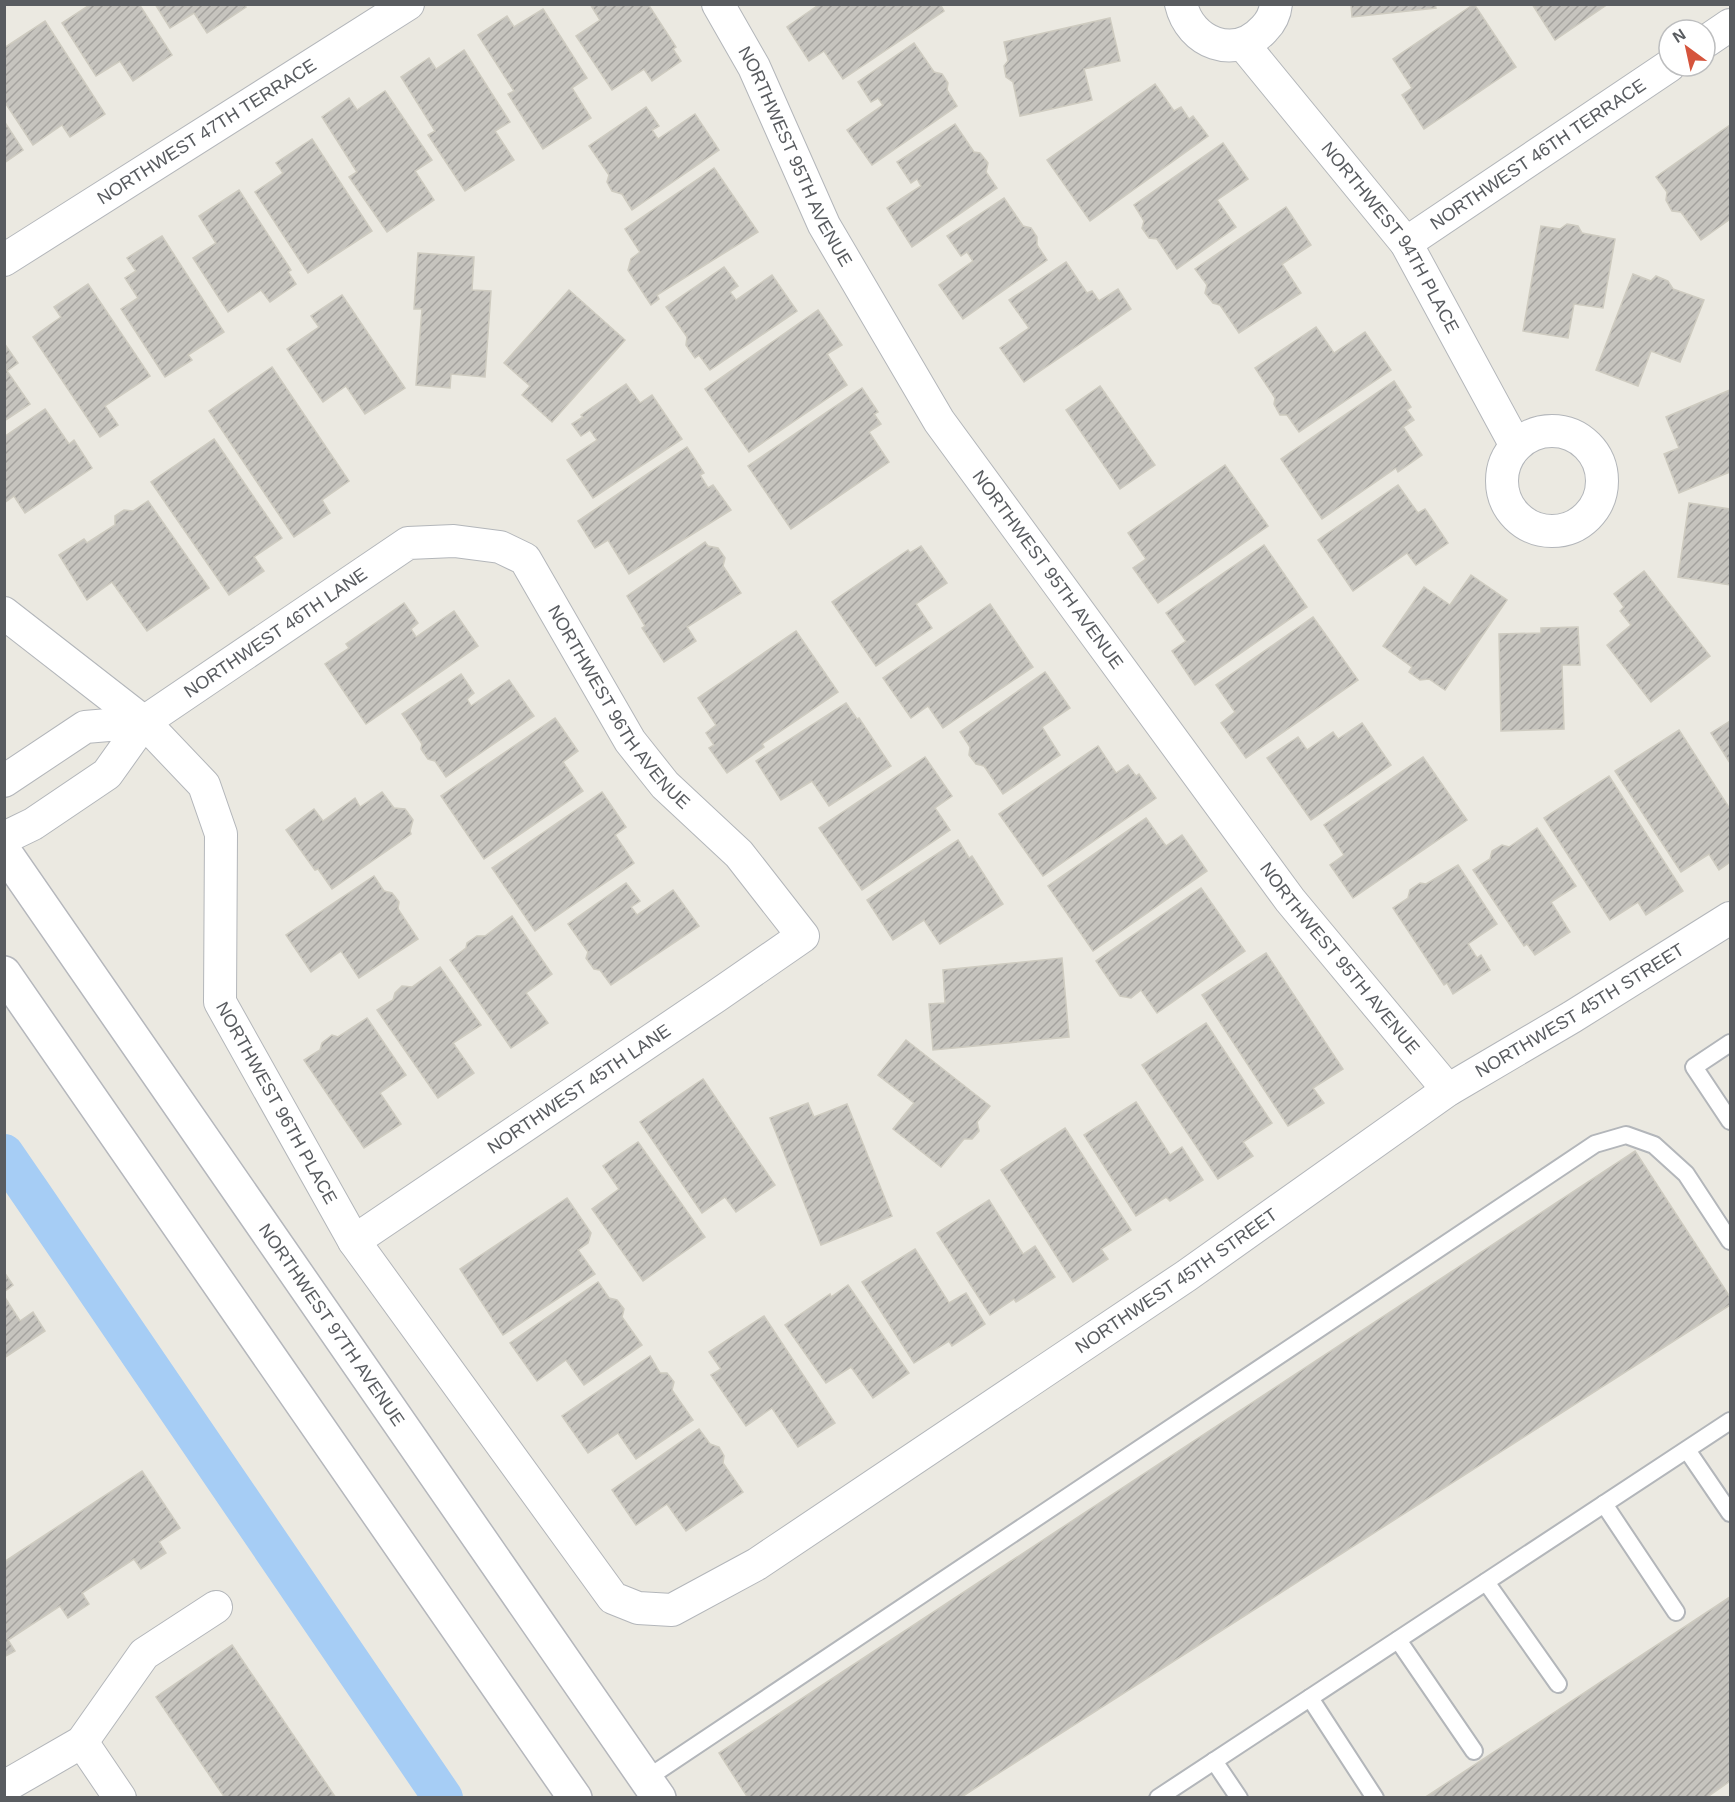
<svg xmlns="http://www.w3.org/2000/svg" width="1735" height="1802" viewBox="0 0 1735 1802" font-family="Helvetica,sans-serif">
	<defs>
		<pattern id="building-hatch" width="6" height="6" patternUnits="userSpaceOnUse" patternTransform="scale(1.5)"><rect width="6" height="6" fill="#c6c4be"/><path d="M-1 1l2-2M0 6l6-6M5 7l2-2" fill="none" stroke="#a4a29e"/></pattern>
	</defs>
	<rect width="100%" height="100%" fill="#ebe9e1"/>
	<g fill="none" stroke-linecap="round" stroke-linejoin="round">
		<!-- canal -->
		<path stroke="#a6cdf5" stroke-width="40" d="M4 1154C151 1368 295 1584 443 1798"/>
	</g>
	<!-- building -->
	<g fill="url(#building-hatch)" stroke="#cecbc0" stroke-width="1.5">
		<polygon points="91,4 139,4 172,55 133,81 120,61 96,76 62,23"/>
		<polygon points="155,4 244,4 246,7 207,33 194,13 170,28"/>
		<polygon points="590,4 648,4 676,47 673,49 681,61 652,81 644,69 612,90 576,36 600,20"/>
		<polygon points="820,4 940,4 944,11 843,79 824,51 809,61 787,27"/>
		<polygon points="1351,4 1435,4 1436,8 1352,17"/>
		<polygon points="1474,4 1516,67 1424,129 1402,95 1412,88 1393,59"/>
		<polygon points="1532,4 1608,4 1555,40"/>
		<polygon points="543,9 587,78 572,88 591,118 543,149 508,94 514,91 478,35 507,16 514,27"/>
		<polygon points="1110,18 1120,61 1084,69 1092,100 1020,116 1013,82 1006,77 1004,66 1008,61 1004,42"/>
		<polygon points="45,21 105,114 70,137 62,125 33,145 4,101 4,48"/>
		<polygon points="914,43 934,72 942,74 948,83 947,90 957,106 872,165 847,130 883,105 878,98 871,102 858,82"/>
		<polygon points="464,50 510,122 495,131 514,160 465,191 428,135 435,131 401,77 429,58 436,69"/>
		<polygon points="1155,84 1174,111 1181,107 1189,119 1193,116 1208,136 1090,221 1047,160"/>
		<polygon points="385,91 432,160 415,171 434,200 387,232 349,177 357,172 322,117 349,98 357,110"/>
		<polygon points="646,107 659,126 652,130 658,139 695,114 719,150 632,210 622,194 612,191 607,182 609,175 589,146"/>
		<polygon points="4,121 23,150 4,163"/>
		<polygon points="955,124 974,152 980,153 988,163 986,172 997,188 912,247 887,208 921,186 917,179 911,183 897,162"/>
		<polygon points="1730,125 1730,219 1701,240 1681,212 1672,211 1666,200 1667,192 1656,177"/>
		<polygon points="312,139 372,231 308,273 255,192 283,173 276,163"/>
		<polygon points="1223,143 1248,179 1217,200 1236,227 1177,269 1157,239 1149,238 1142,228 1144,221 1134,205"/>
		<polygon points="714,168 758,232 657,295 659,299 651,305 628,270 631,259 640,252 625,229"/>
		<polygon points="239,190 291,270 288,272 296,284 270,302 261,290 228,312 193,258 216,243 199,216"/>
		<polygon points="1004,198 1023,226 1031,228 1037,237 1037,245 1047,260 963,319 939,285 973,261 967,252 961,256 947,236"/>
		<polygon points="1286,207 1311,245 1282,264 1301,293 1239,333 1220,305 1213,303 1205,293 1207,285 1195,269"/>
		<polygon points="1567,224 1578,226 1582,233 1615,239 1603,308 1574,304 1568,338 1523,331 1541,226 1560,229"/>
		<polygon points="162,236 224,332 188,355 192,360 165,377 121,309 138,298 125,278 136,271 127,258"/>
		<polygon points="418,253 474,257 472,290 491,291 485,377 451,374 450,388 416,385 422,309 414,309"/>
		<polygon points="1066,262 1087,293 1092,291 1099,301 1118,289 1131,309 1024,382 1000,348 1029,328 1009,300"/>
		<polygon points="724,267 738,286 730,292 736,300 772,275 797,311 710,370 699,355 695,358 686,345 687,337 666,307"/>
		<polygon points="1633,274 1651,281 1656,276 1668,281 1673,289 1704,300 1680,362 1651,351 1638,386 1596,370"/>
		<polygon points="88,284 150,376 105,406 118,425 100,437 33,337 61,317 54,307"/>
		<polygon points="569,290 625,340 552,422 522,395 530,386 504,363"/>
		<polygon points="342,295 405,388 365,414 346,386 323,402 287,349 319,327 311,316"/>
		<polygon points="818,310 842,345 827,354 847,385 749,452 705,389"/>
		<polygon points="1316,327 1334,353 1365,332 1391,370 1299,432 1287,415 1280,415 1274,404 1275,398 1255,368"/>
		<polygon points="4,343 18,363 7,371 30,404 4,421"/>
		<polygon points="272,367 349,481 322,500 330,513 294,537 209,411"/>
		<polygon points="1394,381 1411,407 1407,410 1414,420 1403,427 1422,455 1398,472 1396,468 1322,519 1281,459"/>
		<polygon points="626,384 640,403 652,395 682,439 593,498 567,460 597,440 590,430 581,436 572,424 583,417 581,415"/>
		<polygon points="1100,386 1155,465 1120,489 1066,410"/>
		<polygon points="862,388 878,412 874,414 881,424 869,432 889,462 791,529 748,466"/>
		<polygon points="1730,390 1730,472 1679,493 1664,454 1679,448 1666,417"/>
		<polygon points="45,409 69,444 74,440 92,468 25,513 14,496 4,503 4,437"/>
		<polygon points="214,439 282,538 254,557 264,571 229,595 151,482"/>
		<polygon points="687,447 704,473 700,475 708,488 713,485 731,510 629,574 608,540 595,548 578,521"/>
		<polygon points="1225,465 1268,526 1158,603 1133,568 1146,559 1128,533"/>
		<polygon points="1398,485 1418,513 1425,509 1448,543 1416,565 1407,553 1353,591 1318,540"/>
		<polygon points="148,501 209,588 147,631 112,582 87,600 59,555 84,539 87,543 115,525 115,516 124,510 133,511"/>
		<polygon points="1689,503 1730,509 1730,585 1678,577"/>
		<polygon points="705,542 708,546 718,548 725,558 723,566 741,593 687,627 696,641 664,662 642,628 645,626 627,596"/>
		<polygon points="1264,545 1307,607 1195,685 1172,651 1186,641 1166,613"/>
		<polygon points="921,546 947,583 916,604 932,628 876,666 832,602 908,550 910,553"/>
		<polygon points="1644,571 1710,656 1651,702 1607,645 1631,625 1620,611 1624,607 1614,594"/>
		<polygon points="1471,575 1507,600 1445,690 1429,679 1420,680 1409,672 1412,667 1383,646 1424,587 1450,605"/>
		<polygon points="404,603 418,623 411,629 416,637 454,611 478,646 366,724 325,664 349,648 346,644"/>
		<polygon points="990,604 1033,667 943,728 928,706 911,718 883,678"/>
		<polygon points="1313,617 1358,680 1246,758 1221,723 1235,712 1216,685"/>
		<polygon points="1578,627 1580,665 1562,665 1564,729 1501,731 1499,634 1541,633 1541,628"/>
		<polygon points="796,631 838,692 762,744 764,747 727,773 709,748 714,745 706,733 716,725 698,698"/>
		<polygon points="1045,672 1070,708 1042,727 1060,755 1003,794 984,766 976,764 969,755 970,747 960,732"/>
		<polygon points="461,674 474,693 467,699 471,706 509,680 534,716 446,777 435,761 428,759 421,749 422,744 402,714"/>
		<polygon points="846,703 857,719 859,718 891,766 829,806 812,781 781,800 756,761"/>
		<polygon points="555,718 578,751 563,762 583,791 484,859 441,796"/>
		<polygon points="1730,721 1730,763 1711,733"/>
		<polygon points="1362,723 1391,765 1311,820 1267,758 1298,737 1307,750 1333,732 1338,739"/>
		<polygon points="1679,730 1730,809 1730,862 1719,870 1709,854 1681,872 1615,771"/>
		<polygon points="1098,746 1116,773 1128,765 1136,776 1139,774 1156,798 1043,876 999,814"/>
		<polygon points="925,757 952,796 935,808 950,830 862,890 819,828"/>
		<polygon points="1423,757 1467,820 1353,898 1330,865 1344,855 1324,825"/>
		<polygon points="1609,776 1683,891 1646,915 1638,902 1610,920 1544,818"/>
		<polygon points="382,792 394,808 405,809 413,820 410,831 411,834 332,889 318,869 315,870 286,830 314,809 323,821 355,798 360,807"/>
		<polygon points="602,792 626,827 615,835 634,863 535,931 492,868"/>
		<polygon points="1146,818 1166,846 1182,835 1207,871 1093,951 1048,886"/>
		<polygon points="1537,828 1576,886 1551,902 1570,932 1535,955 1527,944 1524,946 1473,870 1490,859 1492,851 1502,845 1509,847"/>
		<polygon points="958,840 969,858 972,856 1003,904 940,944 924,920 893,940 867,900"/>
		<polygon points="1458,865 1497,924 1468,944 1477,958 1481,955 1490,970 1453,994 1447,983 1444,985 1393,908 1408,898 1410,890 1420,883 1426,884"/>
		<polygon points="374,876 384,891 392,893 399,902 398,909 418,939 359,978 341,951 311,972 286,935"/>
		<polygon points="626,883 640,901 631,907 637,915 673,890 699,926 611,985 600,970 594,969 586,958 588,952 568,924"/>
		<polygon points="1201,888 1245,951 1157,1013 1141,990 1131,998 1120,996 1096,961"/>
		<polygon points="512,916 552,974 526,993 548,1023 511,1048 450,960 466,948 467,943 477,936 485,936"/>
		<polygon points="1266,953 1343,1069 1313,1088 1324,1103 1288,1126 1202,995"/>
		<polygon points="1062,958 1069,1037 933,1050 929,1004 945,1003 943,970"/>
		<polygon points="440,967 481,1025 453,1043 474,1073 438,1098 377,1010 393,1000 395,993 402,986 412,987"/>
		<polygon points="367,1018 406,1075 380,1093 401,1124 364,1148 304,1060 320,1050 322,1043 332,1035 338,1037"/>
		<polygon points="1206,1023 1272,1123 1243,1142 1253,1156 1218,1179 1142,1065"/>
		<polygon points="906,1040 990,1106 977,1122 979,1131 972,1139 964,1139 941,1167 893,1129 914,1103 878,1075"/>
		<polygon points="703,1079 775,1185 736,1212 725,1197 702,1213 640,1122"/>
		<polygon points="1136,1102 1170,1155 1182,1147 1203,1180 1170,1201 1166,1197 1136,1216 1084,1135"/>
		<polygon points="808,1103 814,1117 847,1104 892,1216 821,1245 770,1118"/>
		<polygon points="1065,1128 1131,1230 1101,1249 1108,1259 1073,1282 1001,1170"/>
		<polygon points="638,1142 705,1237 643,1281 592,1209 619,1189 603,1166"/>
		<polygon points="1635,1151 1730,1297 1730,1305 960,1798 748,1798 719,1753"/>
		<polygon points="567,1198 591,1233 588,1243 578,1250 595,1274 503,1335 460,1269"/>
		<polygon points="989,1200 1023,1254 1035,1246 1055,1277 1016,1302 1014,1299 990,1315 937,1233"/>
		<polygon points="915,1249 949,1303 966,1293 985,1324 952,1346 949,1341 914,1363 862,1282"/>
		<polygon points="4,1272 13,1285 4,1292"/>
		<polygon points="598,1282 609,1298 617,1300 624,1309 622,1317 642,1345 584,1385 566,1360 537,1381 510,1343"/>
		<polygon points="848,1285 909,1373 873,1398 851,1367 826,1383 785,1325 830,1294 831,1297"/>
		<polygon points="4,1296 20,1321 33,1312 45,1331 4,1358"/>
		<polygon points="764,1316 835,1423 798,1447 772,1408 746,1426 711,1375 721,1369 709,1352"/>
		<polygon points="650,1356 660,1373 667,1373 674,1382 672,1390 693,1420 636,1459 618,1433 588,1453 562,1416"/>
		<polygon points="699,1429 710,1444 719,1447 724,1456 723,1463 743,1492 686,1531 667,1504 636,1525 612,1490"/>
		<polygon points="142,1471 180,1528 159,1542 166,1553 141,1569 134,1559 82,1593 89,1604 68,1618 60,1606 8,1640 15,1651 4,1657 4,1562"/>
		<polygon points="1730,1597 1730,1781 1706,1798 1424,1798"/>
		<polygon points="232,1645 336,1798 225,1798 156,1697"/>
	</g>
	<g fill="none" stroke-linecap="round" stroke-linejoin="round">
		<!-- lane casing -->
		<g stroke="#b3b6ba" stroke-width="20">
			<g id="lane">
				<polyline points="1730,1043 1694,1067 1730,1121"/>
				<polyline points="1687,1450 1730,1513"/>
				<polyline points="1604,1504 1676,1612"/>
				<polyline points="1486,1582 1558,1684"/>
				<polyline points="1398,1640 1474,1751"/>
				<polyline points="1310,1698 1375,1798"/>
				<polyline points="1214,1761 1239,1798"/>
				<polyline points="646,1779 1595,1144 1626,1135 1654,1145 1686,1174 1730,1241"/>
				<polyline points="1158,1798 1730,1421"/>
			</g>
		</g>
		<!-- street casing -->
		<g stroke="#b3b6ba" stroke-width="34">
			<g id="street">
				<path id="s1" d="M718 4 754 67 824 225 939 421 1290 900 1448 1090"/>
				<path d="M1181 4C1190 43 1235 61 1264 29 1270 23 1275 14 1276 4"/>
				<polyline points="1705,42 1730,25"/>
				<path id="s2" d="M1243 44 1406 243 1516 446"/>
				<path id="s3" d="M1406 243 1669 66"/>
				<path id="s4" d="M4 260 408 4"/>
				<circle cx="1552" cy="481" r="50"/>
				<path id="s5" d="M4 613 144 722 204 785 221 834 220 1002 354 1241 613 1598 638 1608 672 1610 757 1564 1186 1276 1448 1090 1572 1017 1730 918"/>
				<path id="s6" d="M144 722 408 543 454 541 500 547 525 559 630 741 665 785 739 854 803 936 715 997 354 1241"/>
				<polyline points="4,781 85,727 144,722 107,774 33,824 4,838"/>
				<polyline points="82,1742 120,1798"/>
				<polyline points="4,1787 82,1742 144,1654 216,1607"/>
			</g>
		</g>
		<!-- secondary casing -->
		<g stroke="#b5b7bc" stroke-width="36">
			<g id="secondary">
				<path id="s7" d="M4 851 659 1798"/>
				<polyline points="4,973 575,1798"/>
			</g>
		</g>
		<!-- lane -->
		<use href="#lane" stroke="#fff" stroke-width="16"/>
		<!-- street -->
		<use href="#street" stroke="#fff" stroke-width="32"/>
		<!-- secondary -->
		<use href="#secondary" stroke="#fff" stroke-width="33"/>
	</g>
	<g text-anchor="middle" stroke-width="4.5" stroke-linejoin="round" paint-order="stroke">
		<!-- street labels -->
		<g font-size="18" fill="#595c60" stroke="#fff">
			<text dy="6" stroke="none"><textPath href="#s4" startOffset="240">NORTHWEST 47TH TERRACE</textPath></text>
			<text dy="6" stroke="none"><textPath href="#s3" startOffset="159">NORTHWEST 46TH TERRACE</textPath></text>
			<text dy="6" stroke="none"><textPath href="#s1" startOffset="171">NORTHWEST 95TH AVENUE</textPath></text>
			<text dy="6" stroke="none"><textPath href="#s2" startOffset="244">NORTHWEST 94TH PLACE</textPath></text>
			<text dy="6" stroke="none"><textPath href="#s1" startOffset="657">NORTHWEST 95TH AVENUE</textPath></text>
			<text dy="6" stroke="none"><textPath href="#s6" startOffset="159">NORTHWEST 46TH LANE</textPath></text>
			<text dy="6" stroke="none"><textPath href="#s6" startOffset="615">NORTHWEST 96TH AVENUE</textPath></text>
			<text dy="6" stroke="none"><textPath href="#s1" startOffset="1143">NORTHWEST 95TH AVENUE</textPath></text>
			<text dy="6" stroke="none"><textPath href="#s5" startOffset="2349">NORTHWEST 45TH STREET</textPath></text>
			<text transform="translate(579 1089) rotate(-34)" y="6">NORTHWEST 45TH LANE</text>
			<text dy="6" stroke="none"><textPath href="#s5" startOffset="600">NORTHWEST 96TH PLACE</textPath></text>
			<text dy="6" stroke="none"><textPath href="#s5" startOffset="1863">NORTHWEST 45TH STREET</textPath></text>
			<text dy="6" stroke="none"><textPath href="#s7" startOffset="576">NORTHWEST 97TH AVENUE</textPath></text>
		</g>
	</g>
	<!-- border -->
	<rect width="1735" height="1802" fill="none" stroke="#595c60" stroke-width="12"/>
	<!-- north arrow -->
	<g transform="translate(1687 48) rotate(327)"><circle r="28" fill="#ffffff" stroke="#bdbebf" stroke-width="1.5"/>
	<path d="M0-4.5L10 22L0 15L-10 22Z" fill="#d5543c"/>
	<text y="-9" font-size="16" font-weight="bold" text-anchor="middle" fill="#595c60">N</text>
	</g>
</svg>
